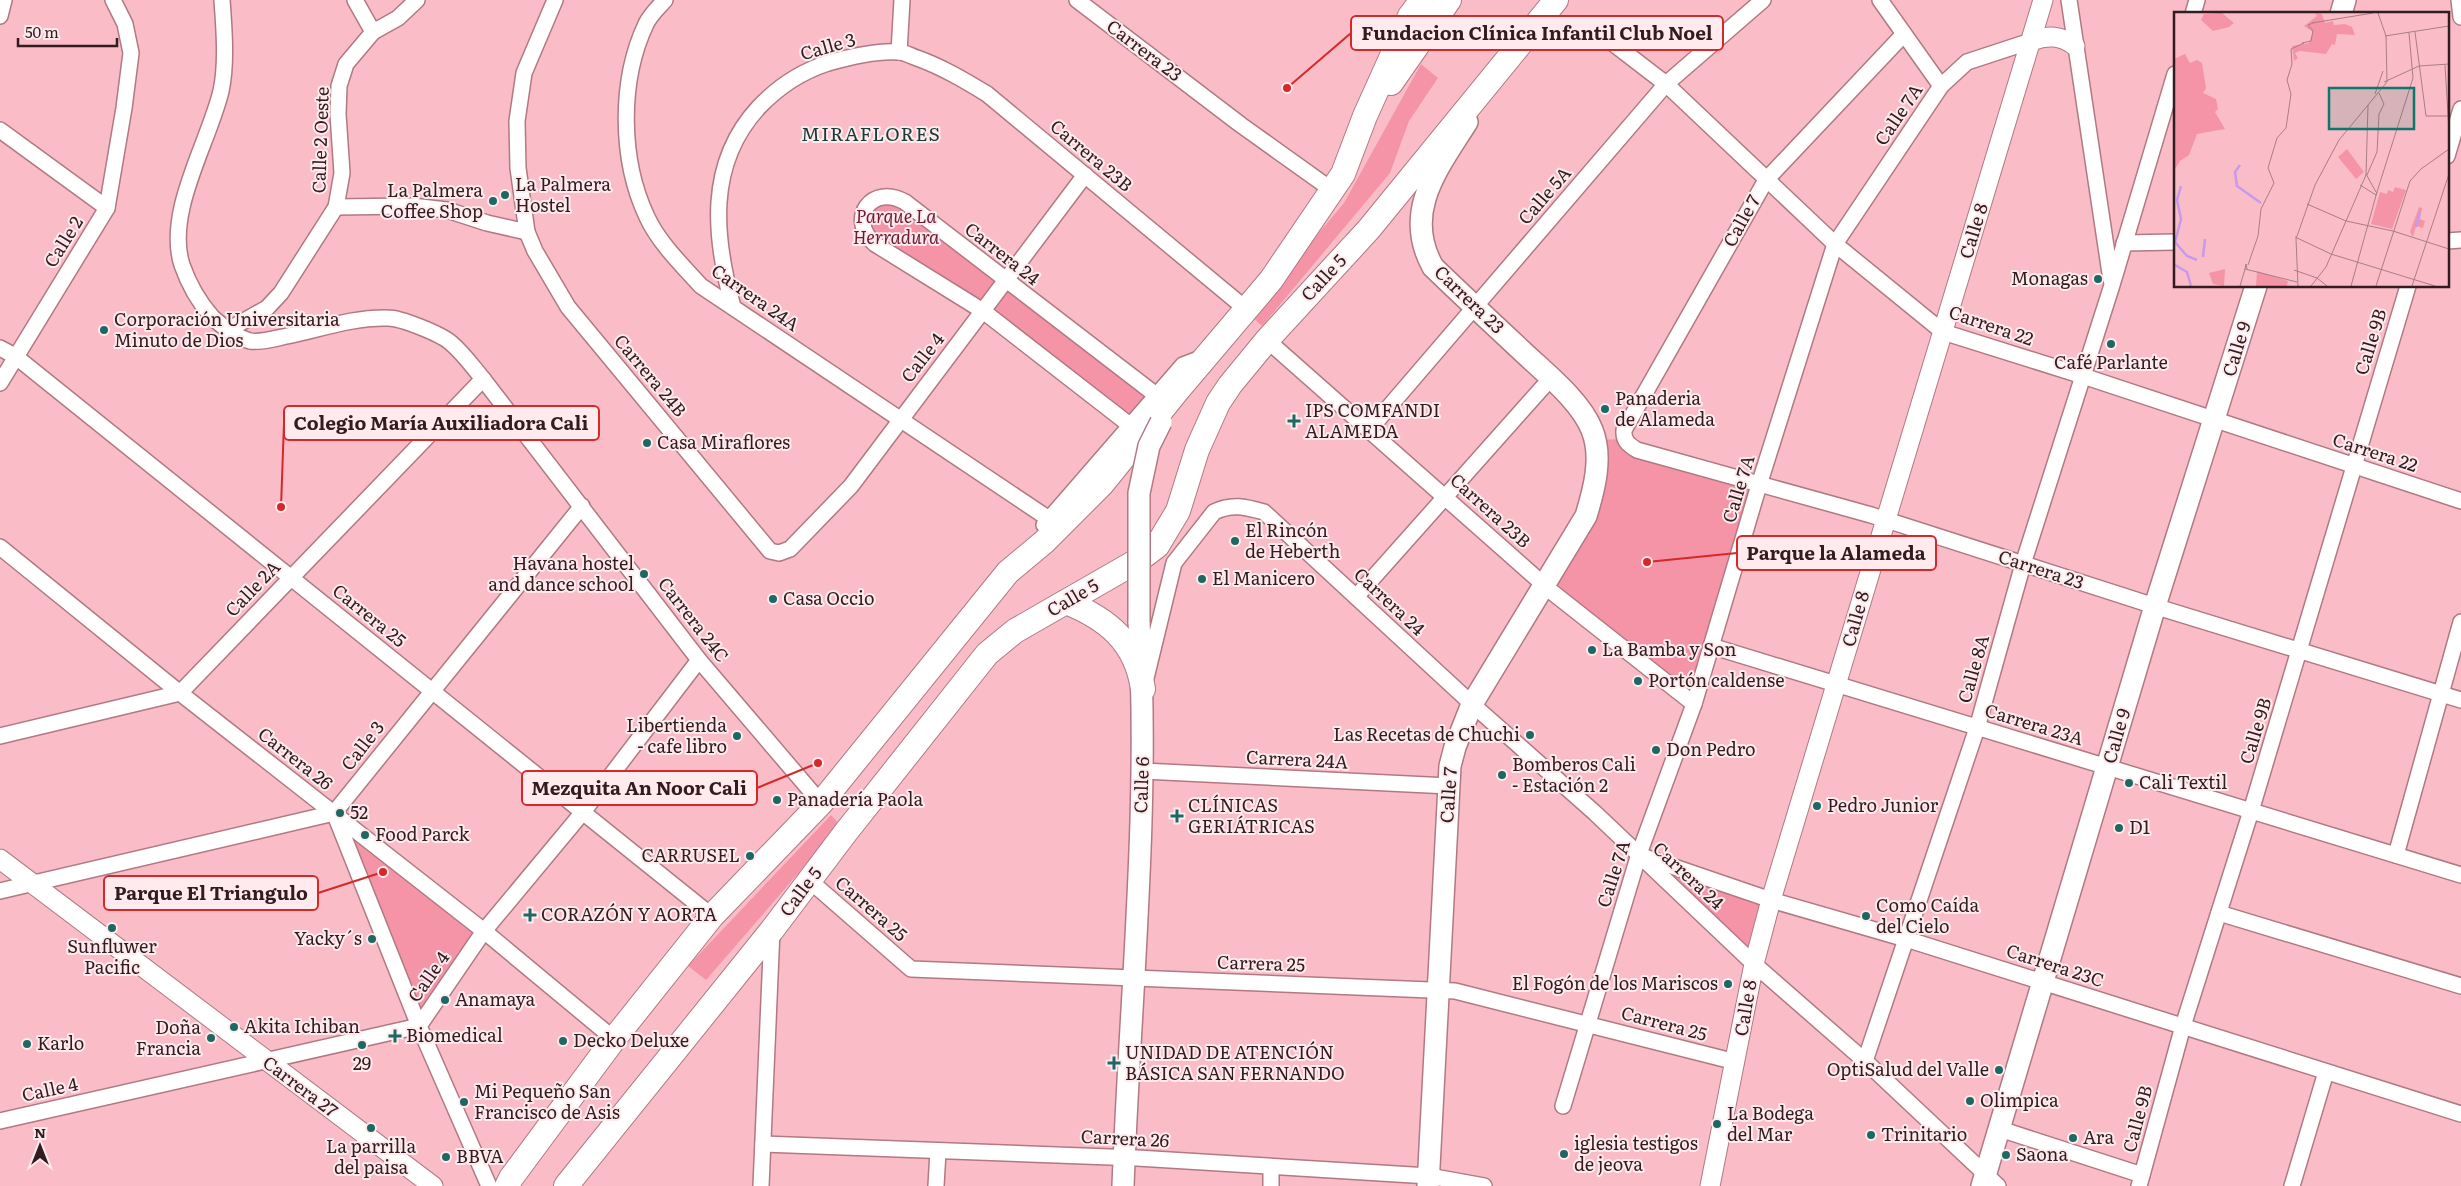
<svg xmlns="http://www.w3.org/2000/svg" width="2461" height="1186" viewBox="0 0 2461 1186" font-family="Literata,serif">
	<rect width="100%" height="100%" fill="#fabdc7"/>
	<!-- green -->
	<g fill="#f594a6">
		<polygon points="1421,64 1438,78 1409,121 1390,173 1262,326 1250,315 1344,203"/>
		<polygon points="885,196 1156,395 1131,426 983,311 875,244 867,207"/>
		<polygon points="1624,439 1759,485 1694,704 1552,592 1586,516 1595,440"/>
		<polygon points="334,813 484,931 419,1026"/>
		<polygon points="831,815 840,825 706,980 688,966"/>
		<polygon points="1639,854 1771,900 1754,964"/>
	</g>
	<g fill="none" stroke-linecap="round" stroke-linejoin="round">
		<!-- minor casing -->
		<g stroke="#b17983" stroke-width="18">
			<g id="minor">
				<path d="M222 0C224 27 227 64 221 91 209 142 165 212 182 265 189 285 198 301 212 317 223 327 236 337 250 341 261 343 277 338 287 336 320 329 354 317 388 318 401 318 441 334 451 343 463 353 473 367 483 379L699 660 821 803"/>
				<polyline points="355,0 373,32"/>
				<polyline points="555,0 524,73 517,121 518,168 527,232 535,251 568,307 770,551 779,553 790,549 851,486 1085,175"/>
				<path d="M665 0C659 7 650 15 646 24 619 81 620 160 647 217 659 243 682 265 701 286L1049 519"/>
				<polyline points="1077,0 1241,125 1332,190"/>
				<polyline points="1880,0 1941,86"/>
				<polyline points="2069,0 2111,280"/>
				<polyline points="2459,0 2461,17"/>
				<polyline points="2193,14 2197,0"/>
				<polyline points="0,16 4,0"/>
				<polyline points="1597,31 1666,84 1835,244 1943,332 2083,376 2461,501"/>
				<path d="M1904 34 1766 180 1624 430C1623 441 1629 445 1637 450L1871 515 2167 610 2461 700"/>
				<polyline points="899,52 902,0"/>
				<polyline points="0,130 107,208"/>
				<polyline points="2447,156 2461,109"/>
				<polyline points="336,207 412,206 447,210 487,223 527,232"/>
				<polyline points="2447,241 2461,240"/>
				<polyline points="2124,243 2175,242"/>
				<path d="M733 307C714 237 706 164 759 107 779 86 800 72 828 63 849 57 876 50 899 52 904 52 911 56 917 58 942 67 964 80 987 94L1246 309"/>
				<polyline points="228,330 267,308 281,293 336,207 342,173 338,114 339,86 346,64 373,32 398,18 417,0"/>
				<polyline points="1267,340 1552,592 1694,704"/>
				<polyline points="0,348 15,356 712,916"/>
				<polyline points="0,383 107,208 124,108 131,53 125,24 113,0"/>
				<path d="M1131 426 983 311 875 244C846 219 872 183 905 202L1156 395"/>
				<polyline points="1370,429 1666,84 1763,0"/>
				<polyline points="1044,525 1183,365 1204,357"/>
				<polyline points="0,547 180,693 484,931 614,1039"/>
				<polyline points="1356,597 1551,378"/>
				<polyline points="1711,646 2461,875"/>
				<path d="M1146 678 1174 563 1214 512C1232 503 1246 507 1264 512L1472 704 1595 813 1754 964 1865 1061 1998 1186"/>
				<polyline points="0,736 180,693 483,379"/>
				<polyline points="1143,771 1449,786"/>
				<polyline points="335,815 419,1026 489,1186"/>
				<polyline points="2396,855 2461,622"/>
				<polyline points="1645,857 1771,900 1906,939 2461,1114"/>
				<polyline points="809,880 911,969 1455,991 1736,1062"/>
				<polyline points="0,891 334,813 582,506"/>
				<polyline points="2219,913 2461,986"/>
				<polyline points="1865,1061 1977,728 2023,564 2112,285 2175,74"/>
				<polyline points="1563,1106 1639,854 1694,704 1759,485 1835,244 1941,86 1967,62 2031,41"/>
				<polyline points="0,1121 419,1026 484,931 583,812 699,660"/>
				<polyline points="2000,1129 2142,1175"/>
				<polyline points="763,1144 1137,1158 1429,1176 1484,1186"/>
				<polyline points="761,1186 772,930"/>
				<polyline points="936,1186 938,1151"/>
				<polyline points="1271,1186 1271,1167"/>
				<polyline points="2139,1186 2183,1026 2251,811 2408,286"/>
				<polyline points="2292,1186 2326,1072"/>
			</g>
		</g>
		<!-- tertiary casing -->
		<g stroke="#b17983" stroke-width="21">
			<g id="tertiary">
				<path d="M2031 41C2048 35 2061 35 2075 46"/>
				<polyline points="0,859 433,1186"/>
				<polyline points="1710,1186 1754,964 1771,900 2043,0"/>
			</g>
		</g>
		<!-- secondary casing -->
		<g stroke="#b17983" stroke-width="24">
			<g id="secondary">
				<polyline points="2341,14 2345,0"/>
				<path d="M1123 1186C1130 998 1150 810 1139 622"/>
				<path d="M1428 1186 1450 766 1455 747 1472 704 1586 516C1594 490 1603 457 1592 430 1581 401 1544 372 1522 351 1492 323 1462 295 1433 267 1402 212 1438 168 1467 122"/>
				<polyline points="1982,1186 2155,606 2256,286"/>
			</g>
		</g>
		<!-- primary casing -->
		<g stroke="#b17983" stroke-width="26">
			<g id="primary">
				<polyline points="1391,83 1449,0"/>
				<path d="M1066 602C1108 619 1136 642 1143 689"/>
				<polyline points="507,1186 511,1178 614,1039 712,916 821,803 1008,572 1044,542 1102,484 1177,391 1271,280 1343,174 1365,116 1410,16 1422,0"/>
				<polyline points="566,1186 772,930 846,832 987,654 1015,631 1137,561 1157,546 1178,511 1197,450 1218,403 1230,385 1267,340 1369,229 1556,0"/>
			</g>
		</g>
		<!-- minor -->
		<use href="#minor" stroke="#fff" stroke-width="15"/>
		<!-- tertiary -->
		<use href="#tertiary" stroke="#fff" stroke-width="19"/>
		<!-- secondary -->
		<use href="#secondary" stroke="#fff" stroke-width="21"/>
		<!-- primary -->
		<use href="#primary" stroke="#fff" stroke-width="24"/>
		<!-- secondary-bridge casing -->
		<g stroke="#b17983" stroke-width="24" stroke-linecap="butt">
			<polyline id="secondary-bridge" points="1139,622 1139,493 1149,446 1161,422"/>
		</g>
		<!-- secondary-bridge -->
		<use href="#secondary-bridge" stroke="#fff" stroke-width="21"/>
	</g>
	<!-- markers -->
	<g fill="#1d6863" stroke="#ffebee" stroke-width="2">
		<circle cx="505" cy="195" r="5"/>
		<circle cx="493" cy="201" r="5"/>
		<circle cx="2098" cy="279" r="5"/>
		<circle cx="104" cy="330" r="5"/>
		<circle cx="2111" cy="344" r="5"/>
		<circle cx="1605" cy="409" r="5"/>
		<path d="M1291.5 413.5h5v5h5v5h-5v5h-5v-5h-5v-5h5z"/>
		<circle cx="647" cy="443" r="5"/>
		<circle cx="1235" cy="541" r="5"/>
		<circle cx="644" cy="574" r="5"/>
		<circle cx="1202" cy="579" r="5"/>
		<circle cx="773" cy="599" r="5"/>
		<circle cx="1592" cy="650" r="5"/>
		<circle cx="1638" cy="681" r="5"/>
		<circle cx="1530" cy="735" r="5"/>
		<circle cx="737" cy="736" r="5"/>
		<circle cx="1656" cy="750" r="5"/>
		<circle cx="1502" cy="775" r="5"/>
		<circle cx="2129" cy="783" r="5"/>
		<circle cx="777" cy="800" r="5"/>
		<circle cx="1817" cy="806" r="5"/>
		<circle cx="340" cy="813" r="5"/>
		<path d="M1174.5 808.5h5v5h5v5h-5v5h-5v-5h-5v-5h5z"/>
		<circle cx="2119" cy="828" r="5"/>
		<circle cx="365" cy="835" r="5"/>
		<circle cx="750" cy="856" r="5"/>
		<path d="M527.5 907.5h5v5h5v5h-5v5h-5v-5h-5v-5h5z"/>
		<circle cx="1866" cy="916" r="5"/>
		<circle cx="112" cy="928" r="5"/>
		<circle cx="372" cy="939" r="5"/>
		<circle cx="1728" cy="984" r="5"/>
		<circle cx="445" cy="1000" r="5"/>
		<circle cx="234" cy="1027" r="5"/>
		<path d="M392.5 1028.5h5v5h5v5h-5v5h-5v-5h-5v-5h5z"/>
		<circle cx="211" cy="1038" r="5"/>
		<circle cx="563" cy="1041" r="5"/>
		<circle cx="27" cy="1044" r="5"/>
		<circle cx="362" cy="1045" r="5"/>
		<path d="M1111.5 1055.5h5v5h5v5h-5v5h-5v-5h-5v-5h5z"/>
		<circle cx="1999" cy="1070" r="5"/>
		<circle cx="1970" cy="1101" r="5"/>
		<circle cx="464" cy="1102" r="5"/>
		<circle cx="1717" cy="1124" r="5"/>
		<circle cx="371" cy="1128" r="5"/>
		<circle cx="1871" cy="1135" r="5"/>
		<circle cx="2073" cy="1138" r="5"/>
		<circle cx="1564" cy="1154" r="5"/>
		<circle cx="2006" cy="1155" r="5"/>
		<circle cx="446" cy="1157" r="5"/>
	</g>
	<g text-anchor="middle" stroke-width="4" stroke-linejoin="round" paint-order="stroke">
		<!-- street labels -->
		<g font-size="18" fill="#321c20" stroke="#ffebee">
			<text transform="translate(828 47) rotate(-16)" y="6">Calle 3</text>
			<text transform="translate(1144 51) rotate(37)" y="6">Carrera 23</text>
			<text transform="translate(1899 115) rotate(-56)" y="6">Calle 7A</text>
			<text transform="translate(321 140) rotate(-88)" y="6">Calle 2 Oeste</text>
			<text transform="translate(1091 156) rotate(40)" y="6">Carrera 23B</text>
			<text transform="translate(1545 196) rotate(-49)" y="6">Calle 5A</text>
			<text transform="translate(1742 221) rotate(-61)" y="6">Calle 7</text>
			<text transform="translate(1974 231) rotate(-73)" y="6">Calle 8</text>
			<text transform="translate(64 242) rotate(-58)" y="6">Calle 2</text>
			<text transform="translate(1002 254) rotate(38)" y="6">Carrera 24</text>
			<text transform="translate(1324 278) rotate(-47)" y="6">Calle 5</text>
			<text transform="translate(755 298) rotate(35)" y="6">Carrera 24A</text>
			<text transform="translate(1469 300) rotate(44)" y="6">Carrera 23</text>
			<text transform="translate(1991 326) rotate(19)" y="6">Carrera 22</text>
			<text transform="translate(2371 342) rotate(-73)" y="6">Calle 9B</text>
			<text transform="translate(2237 349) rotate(-73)" y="6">Calle 9</text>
			<text transform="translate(923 358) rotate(-52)" y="6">Calle 4</text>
			<text transform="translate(650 376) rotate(50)" y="6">Carrera 24B</text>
			<text transform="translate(2375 453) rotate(18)" y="6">Carrera 22</text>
			<text transform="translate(1739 489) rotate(-73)" y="6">Calle 7A</text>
			<text transform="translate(1490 511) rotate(42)" y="6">Carrera 23B</text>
			<text transform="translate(2041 570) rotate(18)" y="6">Carrera 23</text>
			<text transform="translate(253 589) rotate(-46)" y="6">Calle 2A</text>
			<text transform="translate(1073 598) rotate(-30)" y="6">Calle 5</text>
			<text transform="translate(1389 602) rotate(43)" y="6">Carrera 24</text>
			<text transform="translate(369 616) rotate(39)" y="6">Carrera 25</text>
			<text transform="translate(1856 619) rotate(-74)" y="6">Calle 8</text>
			<text transform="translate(693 620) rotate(52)" y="6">Carrera 24C</text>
			<text transform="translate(1974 669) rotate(-74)" y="6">Calle 8A</text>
			<text transform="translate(2034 725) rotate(17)" y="6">Carrera 23A</text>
			<text transform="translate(2256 731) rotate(-73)" y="6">Calle 9B</text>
			<text transform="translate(2117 736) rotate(-74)" y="6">Calle 9</text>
			<text transform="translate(363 746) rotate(-52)" y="6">Calle 3</text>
			<text transform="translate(295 759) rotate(38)" y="6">Carrera 26</text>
			<text transform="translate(1297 760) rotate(3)" y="6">Carrera 24A</text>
			<text transform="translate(1142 785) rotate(-88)" y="6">Calle 6</text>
			<text transform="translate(1449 795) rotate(-86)" y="6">Calle 7</text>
			<text transform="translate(1614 874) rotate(-72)" y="6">Calle 7A</text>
			<text transform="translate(1688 876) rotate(43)" y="6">Carrera 24</text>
			<text transform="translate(801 892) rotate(-53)" y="6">Calle 5</text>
			<text transform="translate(871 909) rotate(41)" y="6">Carrera 25</text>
			<text transform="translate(1261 964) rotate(2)" y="6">Carrera 25</text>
			<text transform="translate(2055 966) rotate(18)" y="6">Carrera 23C</text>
			<text transform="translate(429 977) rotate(-55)" y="6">Calle 4</text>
			<text transform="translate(1746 1008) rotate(-80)" y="6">Calle 8</text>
			<text transform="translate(1664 1024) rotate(15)" y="6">Carrera 25</text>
			<text transform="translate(300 1087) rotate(37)" y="6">Carrera 27</text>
			<text transform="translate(50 1090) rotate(-12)" y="6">Calle 4</text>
			<text transform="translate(2138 1119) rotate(-75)" y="6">Calle 9B</text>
			<text transform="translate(1125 1139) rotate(3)" y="6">Carrera 26</text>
		</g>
		<!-- poi labels -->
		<g font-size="18" fill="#321c20" stroke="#ffebee" text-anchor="start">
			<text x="515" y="191">La Palmera<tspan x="515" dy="21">Hostel</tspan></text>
			<text x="483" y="197" text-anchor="end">La Palmera<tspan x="483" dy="21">Coffee Shop</tspan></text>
			<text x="2088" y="285" text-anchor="end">Monagas</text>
			<text x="114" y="326">Corporación Universitaria<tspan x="114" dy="21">Minuto de Dios</tspan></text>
			<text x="2111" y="369" text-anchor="middle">Café Parlante</text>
			<text x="1615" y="405">Panaderia<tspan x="1615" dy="21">de Alameda</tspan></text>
			<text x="1305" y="417">IPS COMFANDI<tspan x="1305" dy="21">ALAMEDA</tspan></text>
			<text x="657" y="449">Casa Miraflores</text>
			<text x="1245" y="537">El Rincón<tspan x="1245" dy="21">de Heberth</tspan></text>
			<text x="634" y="570" text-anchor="end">Havana hostel<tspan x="634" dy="21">and dance school</tspan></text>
			<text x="1212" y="585">El Manicero</text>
			<text x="783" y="605">Casa Occio</text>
			<text x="1602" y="656">La Bamba y Son</text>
			<text x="1648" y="687">Portón caldense</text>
			<text x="727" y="732" text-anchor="end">Libertienda<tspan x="727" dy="21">- cafe libro</tspan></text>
			<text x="1520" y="741" text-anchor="end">Las Recetas de Chuchi</text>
			<text x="1666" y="756">Don Pedro</text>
			<text x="1512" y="771">Bomberos Cali<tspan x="1512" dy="21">- Estación 2</tspan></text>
			<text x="2139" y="789">Cali Textil</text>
			<text x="787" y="806">Panadería Paola</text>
			<text x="1188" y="812">CLÍNICAS<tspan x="1188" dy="21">GERIÁTRICAS</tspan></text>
			<text x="1827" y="812">Pedro Junior</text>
			<text x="350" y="819">52</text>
			<text x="2129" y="834">D1</text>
			<text x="375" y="841">Food Parck</text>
			<text x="740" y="862" text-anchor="end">CARRUSEL</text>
			<text x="1876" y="912">Como Caída<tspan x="1876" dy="21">del Cielo</tspan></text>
			<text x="541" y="921">CORAZÓN Y AORTA</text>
			<text x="362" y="945" text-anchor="end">Yacky´s</text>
			<text x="112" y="953" text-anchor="middle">Sunfluwer<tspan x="112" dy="21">Pacific</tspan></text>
			<text x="1718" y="990" text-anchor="end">El Fogón de los Mariscos</text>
			<text x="455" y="1006">Anamaya</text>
			<text x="244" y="1033">Akita Ichiban</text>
			<text x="201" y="1034" text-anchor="end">Doña<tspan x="201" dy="21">Francia</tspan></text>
			<text x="406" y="1042">Biomedical</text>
			<text x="573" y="1047">Decko Deluxe</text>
			<text x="37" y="1050">Karlo</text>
			<text x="1125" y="1059">UNIDAD DE ATENCIÓN<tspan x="1125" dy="21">BÁSICA SAN FERNANDO</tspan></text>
			<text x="362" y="1070" text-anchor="middle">29</text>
			<text x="1989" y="1076" text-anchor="end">OptiSalud del Valle</text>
			<text x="474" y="1098">Mi Pequeño San<tspan x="474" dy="21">Francisco de Asis</tspan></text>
			<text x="1980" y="1107">Olimpica</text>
			<text x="1727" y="1120">La Bodega<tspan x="1727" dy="21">del Mar</tspan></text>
			<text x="1881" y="1141">Trinitario</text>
			<text x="2083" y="1144">Ara</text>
			<text x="1574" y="1150">iglesia testigos<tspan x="1574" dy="21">de jeova</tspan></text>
			<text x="371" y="1153" text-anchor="middle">La parrilla<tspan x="371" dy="21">del paisa</tspan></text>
			<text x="2016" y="1161">Saona</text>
			<text x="456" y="1163">BBVA</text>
		</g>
		<!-- park labels -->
		<g font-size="18" font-style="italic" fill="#701932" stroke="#ffebee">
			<text x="896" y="223">Parque La<tspan x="896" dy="21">Herradura</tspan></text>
		</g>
		<!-- neighbourhood labels -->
		<g font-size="19" letter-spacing="1" fill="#193b38" stroke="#ffebee">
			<text x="871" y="141">MIRAFLORES</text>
		</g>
	</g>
	<!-- overview -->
	<g transform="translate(2174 12)">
		<rect width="275" height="275" fill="#fabdc7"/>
		<path d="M48 1 60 11 55 15 39 19 27 8 30 2ZM141 1 148 2 151 11 159 9 160 13 171 12 178 15 181 23 163 22 161 33 158 32 152 42 126 39 121 41 124 46 120 49 118 34 135 31 139 20 130 14 143 4ZM11 42 16 51 23 48 28 51 32 76 29 81 42 87 44 97 41 100 51 117 23 122 15 143 6 149 0 159V47ZM173 137 190 160 182 167 164 145ZM221 175 232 178 218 217 197 212 206 180 213 182 214 178 219 180ZM245 195 248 196 246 207 251 209 249 216 242 214 239 225 236 220ZM51 257 50 274 39 272 35 261ZM83 259 114 269 113 274H82Z" fill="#f594a6"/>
		<path fill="none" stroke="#c69bec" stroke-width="2.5" d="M66 153 61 160 63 174 87 191M242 215 246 200M0 229 13 244 23 248M1 230 7 207 3 188 7 174M29 245 31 227M1 253 13 260 17 274"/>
		<path fill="none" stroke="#aa7d84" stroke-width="1" d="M138 11 199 1M241 20 252 104H275M211 24 275 14M128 31 137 29 139 19 134 13 139 11M271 53 275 119M210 70 245 54 275 52M201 82 209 59M192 162 202 180M193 163 203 140 205 102 210 92 205 81M186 173 202 183M202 183 239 66 235 21M133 192 172 209 219 219 275 237M121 225 157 242 261 274M74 253 84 224 87 197 100 171 94 156 103 126 112 116 117 82 113 68 118 52 117 37 130 31M73 257 72 252 71 257 123 270M120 258 143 266 153 274M66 274 71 257M124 274 122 227 141 173 165 128 213 70 212 24 204 1M137 274 152 255 192 163 194 93M177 274 203 180M202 274 236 169 247 157 275 137M238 274 275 162"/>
		<path fill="#0f766e" fill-opacity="0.15" stroke="#0f766e" stroke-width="2.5" d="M155 76H240V117H155Z"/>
		<rect width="275" height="275" fill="none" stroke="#321c20" stroke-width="2.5"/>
	</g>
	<!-- callouts -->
	<path fill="none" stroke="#d62828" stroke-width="2" d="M1287 88L1351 33M281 507L284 423M1647 562L1737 553M818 763L757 788M383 872L318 893"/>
	<g fill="#d62828" stroke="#ffebee" stroke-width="2">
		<circle cx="1287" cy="88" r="5"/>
		<circle cx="281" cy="507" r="5"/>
		<circle cx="1647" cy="562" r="5"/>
		<circle cx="818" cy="763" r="5"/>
		<circle cx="383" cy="872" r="5"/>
	</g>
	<g fill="#ffebee" stroke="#d62828" stroke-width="2">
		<rect x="1351" y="16" width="372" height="34" rx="5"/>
		<rect x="284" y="406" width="315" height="34" rx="5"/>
		<rect x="1737" y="536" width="199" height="34" rx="5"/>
		<rect x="522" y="771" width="235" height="34" rx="5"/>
		<rect x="104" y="876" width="214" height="34" rx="5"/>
	</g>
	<g font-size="19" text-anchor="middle" font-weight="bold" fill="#321c20">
		<text x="1537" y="40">Fundacion Clínica Infantil Club Noel</text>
		<text x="441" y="430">Colegio María Auxiliadora Cali</text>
		<text x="1836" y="560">Parque la Alameda</text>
		<text x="639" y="795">Mezquita An Noor Cali</text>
		<text x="211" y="900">Parque El Triangulo</text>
	</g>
	<!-- north arrow -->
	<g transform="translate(40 1146)" stroke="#ffebee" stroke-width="4" paint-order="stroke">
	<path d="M0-4L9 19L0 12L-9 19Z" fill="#321c20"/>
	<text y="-8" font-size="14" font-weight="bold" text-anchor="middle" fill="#321c20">N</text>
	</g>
	<!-- scale -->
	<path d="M18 38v8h99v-8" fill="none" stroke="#321c20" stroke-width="2.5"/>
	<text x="25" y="38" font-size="15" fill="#321c20" stroke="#ffebee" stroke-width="4" paint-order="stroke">50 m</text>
</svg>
